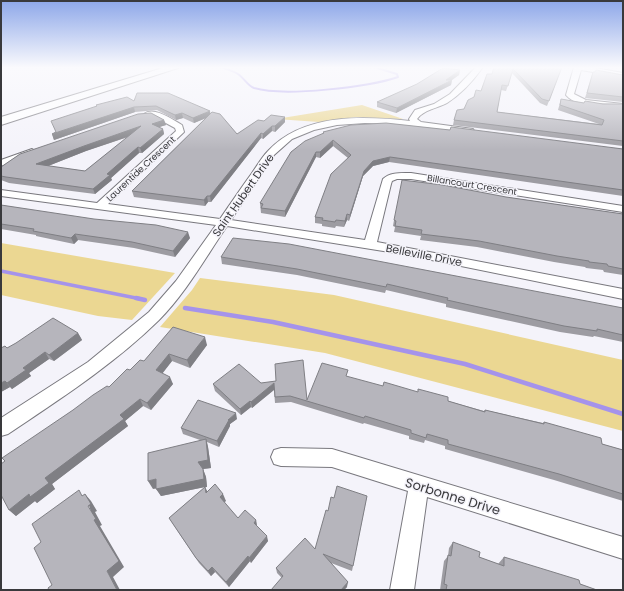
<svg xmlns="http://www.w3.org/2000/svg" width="624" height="591" viewBox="0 0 624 591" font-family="Poppins,sans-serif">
	<rect width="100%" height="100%" fill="#f4f3fa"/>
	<!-- green -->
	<g fill="#ebd792">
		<polygon points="362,105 403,119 356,117 319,122 276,119"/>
		<polygon points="1,243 175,273 132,320 98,316 1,295"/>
		<polygon points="200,278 334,295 623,360 623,431 325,353 160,327 192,290"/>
	</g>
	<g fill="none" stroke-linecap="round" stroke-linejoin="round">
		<!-- stream-far2 -->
		<path stroke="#a593eb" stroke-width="2" d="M221 67C226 69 234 71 238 74 244 78 248 86 254 88 284 97 369 87 398 77L397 74 374 67"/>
		<!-- stream-far1 -->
		<polyline stroke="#a593eb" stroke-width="3.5" points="1,271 141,299"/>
		<!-- stream -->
		<g stroke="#a593eb" stroke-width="4.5">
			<polyline points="136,298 145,300"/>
			<polyline points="185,308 273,322 465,364 623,414"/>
		</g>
		<!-- street casing -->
		<g stroke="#79787e" stroke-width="2">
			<g id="street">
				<path d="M476 67H483C473 81 461 94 447 103 438 108 423 110 417 119L421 122 473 129 474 131 473 133 393 124 365 123 337 125 314 130 292 139 274 155 231 220 365 240 383 179C390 172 401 173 411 173L623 206V212L411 179H397L392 181 391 184 377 242 623 289V299L402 254 227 226C205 258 186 293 159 320 113 365 60 399 8 434L1 436V418L88 362 149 312 176 281 216 225 1 196V190L97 203 176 131 175 128 153 116H145L144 114C154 106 173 120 182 125L184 132 108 204 220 219C231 203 241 188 252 173 257 166 262 157 268 151 303 113 363 116 410 121L409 119 415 110 434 104 450 94Z"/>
				<path d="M574 67H590L623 73V77L581 70 574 94 586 100 623 104V108C606 107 578 109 566 95Z"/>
				<polygon points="32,149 37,152 35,154 1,166 1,160"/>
				<polygon points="281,448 332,449 623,537 623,559 427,497 414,590 390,590 408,491 332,467 281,466 274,464 271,457 274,450"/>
			</g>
		</g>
		<!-- secondary casing -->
		<g stroke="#79787e" stroke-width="2">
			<polygon id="secondary" points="166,67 181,67 1,125 1,117"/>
		</g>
		<!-- street -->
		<use href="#street" fill="#fff" fill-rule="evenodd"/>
		<!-- secondary -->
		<use href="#secondary" fill="#fff" fill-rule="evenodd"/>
	</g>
	<!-- wall -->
	<g fill="#9d9ca2" fill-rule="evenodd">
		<polygon points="494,67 562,67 547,106 540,103 512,73 506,91 501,90 497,112 599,124 558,110 561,99 584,103 623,104 623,146 453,125 454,120 464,109 474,97 481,91 492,74"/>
		<polygon points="460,70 459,75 451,80 452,80 451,85 396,113 377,107 377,102"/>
		<polygon points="593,72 623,75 623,102 585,98"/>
		<polygon points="134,101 211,114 237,134 264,121 285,117 285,122 275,132 272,131 263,139 261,138 211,202 208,202 205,206 134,197 132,191 206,118 194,123 183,118 176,120 157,110 135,112 54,140 52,134 97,106 96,105"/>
		<path d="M164 120 166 125 159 127 163 129 164 134 142 153H139L111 178 112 180 95 194 9 183 1 180V167L20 154ZM128 137 85 171 48 166 86 151Z"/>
		<polygon points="323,132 623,149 623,196 389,162 373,166 363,176 349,221 347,220 344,227 336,226 335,228 322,226 322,224 315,223 315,217 348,158 333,146 320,158 316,157 285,217 261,213 260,203 323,133"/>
		<polygon points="506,197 623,214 623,275 604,272 603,270 586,268 585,267 554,262 477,247 420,240 421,236 394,232 395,227 393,226 394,220"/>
		<polygon points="1,205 190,238 175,257 134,248 78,240 74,244 36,236 36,235 1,229"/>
		<polygon points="221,257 623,308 623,342 594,336 593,337 560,332 446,307 446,304 386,290 385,293 297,275 222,264"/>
		<polygon points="173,327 207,345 190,368 172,361 162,373 173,384 151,410 143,406 125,421 128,426 52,484 55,489 37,503 35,501 16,516 9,510 109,387 130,370 144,361"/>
		<polygon points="78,333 82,340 54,361 49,359 29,373 31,376 12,389 10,387 1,392 7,348"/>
		<polygon points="261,383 307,400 383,386 448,401 484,411 485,410 543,423 544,422 602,444 623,450 623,501 554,480 445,449 445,446 425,440 424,443 409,439 409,436 364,423 363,424 291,402 275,403 274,390 252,408 251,407 241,415 215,391 213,384"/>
		<polygon points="237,419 230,424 230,426 219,447 207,442 208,447 211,468 203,469 206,477 207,487 205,487 207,491 226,501 224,502 238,518 256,520 257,527 268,541 251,563 250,561 229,587 215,572 211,576 199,563 169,518 205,487 161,496 156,488 153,489 200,440 183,434 181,428"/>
		<polygon points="367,496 352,571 331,563 347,587 344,590 271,590 282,578 277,573 276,568 315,549 328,511"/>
		<polygon points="453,542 479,557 498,564 504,557 597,590 440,590 444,561 448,556 449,548"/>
	</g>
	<!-- shaded-wall -->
	<g fill="#7f7f84">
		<polygon points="460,70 459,75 448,83 452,80 451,85 396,113 397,108 446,80"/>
		<polygon points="134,107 135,112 54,140 52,134"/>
		<polygon points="210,111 211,116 194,123 193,118"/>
		<polygon points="182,113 183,118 176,120 175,115"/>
		<polygon points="285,117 285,122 275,132 275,126"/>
		<polygon points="164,120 166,125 153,129 152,124"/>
		<polygon points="141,126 142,132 86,151 38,170 36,164 84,146"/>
		<polygon points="272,126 272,131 263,139 263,134"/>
		<polygon points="163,129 164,134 142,153 140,148"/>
		<polygon points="261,133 261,138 211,202 210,196"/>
		<polygon points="333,140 333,146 320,158 320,152"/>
		<polygon points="138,147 139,153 111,178 112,180 95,194 93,189 107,174"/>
		<polygon points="316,152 316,157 285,217 285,211"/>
		<polygon points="390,157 389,162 373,166 363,176 349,221 350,215 364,171 373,161"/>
		<polygon points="207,196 208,202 205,206 204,200"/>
		<polygon points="347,214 347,220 344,227 345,221"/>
		<polygon points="188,232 190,238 175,257 173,251"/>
		<polygon points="75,234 78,240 74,244 71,238"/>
		<polygon points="78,333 82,340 54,361 49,355"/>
		<polygon points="205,337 207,345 190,368 187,360"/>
		<polygon points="45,352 49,359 29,373 31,376 12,389 7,383 23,368"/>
		<polygon points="169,354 172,361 159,378 156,370"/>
		<polygon points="170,377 173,384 151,410 147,403"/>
		<polygon points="5,381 10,387 1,392 1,383"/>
		<polygon points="274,383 275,389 252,408 251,402"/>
		<polygon points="140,399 143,406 125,421 128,426 52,484 55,489 37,503 35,501 16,516 9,510 29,494 45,478 120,415"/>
		<polygon points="250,401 251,407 241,415 240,409"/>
		<polygon points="236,413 237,419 230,424 230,426 219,447 217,441 228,420"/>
		<polygon points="206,439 208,447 211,468 203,469 206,477 207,487 205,487 208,493 206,493 205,487 161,496 156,489 198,462"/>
		<polygon points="156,479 161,487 153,489 148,481"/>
		<polygon points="85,494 91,501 97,511 95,512 102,525 100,526 124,567 113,577 120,590 117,590 107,571 94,520"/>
		<polygon points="223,494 226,501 223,503 220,497"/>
		<polygon points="256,520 257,526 255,529 254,523"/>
		<polygon points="267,536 268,541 251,563 249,558"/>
		<polygon points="248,556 250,561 229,587 226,582"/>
		<polygon points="212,567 215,572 211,576 208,571"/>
		<polygon points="348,582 347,587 344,590 341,590"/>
	</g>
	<!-- building -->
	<g fill="#b6b5bc" stroke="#7f7f84" fill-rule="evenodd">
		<polygon points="494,67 562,67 549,101 542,99 513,69 508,86 502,85 497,112 602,125 604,120 560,105 561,99 584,103 585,101 603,104 623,104 623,141 454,120 457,110 464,109 468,100 474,97 476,90 481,91 487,74 492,74"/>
		<polygon points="443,68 460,70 446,80 452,80 397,108 377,102 417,84"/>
		<polygon points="596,70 623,75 623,97 587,93 593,72 595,72"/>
		<polygon points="137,93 168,93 210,111 193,118 182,113 175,115 156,106 134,107 52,134 56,132 51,121 97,106 96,105 127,97 134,101"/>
		<polygon points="212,112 220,114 237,134 258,120 264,121 271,115 285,117 275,126 272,126 263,134 261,133 210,196 207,196 204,200 132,191"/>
		<path d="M151 113 164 120 152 124 163 129 140 148 138 147 107 174 110 175 93 189 6 177 1 176V167L20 154 138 114ZM141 126 85 171 36 164 84 146Z"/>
		<polygon points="386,123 450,130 451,127 623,149 623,190 390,157 373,161 364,171 350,215 347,214 345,221 336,220 335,222 322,220 323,218 315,217 331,174 351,155 333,140 320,152 316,152 285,211 261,208 263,204 260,203 291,152 305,141 324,133 323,132 351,125"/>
		<polygon points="402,180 443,185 506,197 623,214 623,269 608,266 607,264 589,262 589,261 557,256 479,241 421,234 422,230 395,226 396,221 394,220"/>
		<polygon points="1,205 94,219 156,225 188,232 173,251 132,242 75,234 71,238 33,231 34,229 1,224"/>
		<polygon points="233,238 289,244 623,308 623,335 597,329 597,331 564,326 447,300 448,298 387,284 386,287 297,269 221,257"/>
		<polygon points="53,318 78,333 49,355 45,352 23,368 26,370 7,383 5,381 1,383 1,348 5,346 7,348 16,343"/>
		<polygon points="173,327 205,337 187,360 169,354 156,370 170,377 147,403 140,399 120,415 124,419 45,478 49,483 30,497 29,494 9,510 1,495 1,464 5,461 2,458 73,410 93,395 107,386 109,387 127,369 130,370 140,360 144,361"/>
		<polygon points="303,360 307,400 322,363 348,370 346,376 383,386 384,382 418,392 418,389 448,397 448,401 485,412 485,410 544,424 544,422 601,438 602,444 623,450 623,494 559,474 448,444 448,440 427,434 426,438 411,433 411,430 365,416 364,418 290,396 275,397 274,383 251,402 250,401 240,409 213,384 239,364 261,383 276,381 275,364"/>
		<polygon points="198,400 236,413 228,420 229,420 217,441 181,428"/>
		<polygon points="206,439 208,460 198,462 203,469 204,479 156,489 156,479 148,481 148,453"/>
		<polygon points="215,484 223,494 220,497 238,518 245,510 256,520 254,523 267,536 249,558 248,556 226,582 212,567 208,571 196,558 169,518 205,487 206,493"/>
		<polygon points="337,486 367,496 353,566 323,554 348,582 341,590 271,590 283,576 276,568 305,538 315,549 326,510 328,511 331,497 334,498"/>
		<polygon points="79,490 82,496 85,494 91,504 88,506 96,519 94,520 119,561 107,571 117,590 121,590 49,590 48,588 52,585 34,548 41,542 32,524"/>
		<polygon points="453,542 480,552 479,557 504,566 504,557 579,580 580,584 597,590 446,590 447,585 444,584 448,555 451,556"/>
	</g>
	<!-- sky -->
	<linearGradient id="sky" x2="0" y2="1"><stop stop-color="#8da7e9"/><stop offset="0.45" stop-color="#fafafd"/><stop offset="1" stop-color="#fafafd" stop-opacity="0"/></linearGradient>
	<rect width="624" height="150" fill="url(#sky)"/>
	<g text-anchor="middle" stroke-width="3" stroke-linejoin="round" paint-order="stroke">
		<!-- far-street labels -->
		<g font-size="9" fill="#39393c" stroke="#f4f3fa">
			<text transform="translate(141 169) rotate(-43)" y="3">Laurentide Crescent</text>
			<text transform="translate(472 185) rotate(9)" y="3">Billancourt Crescent</text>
		</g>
		<!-- street labels -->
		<g font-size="11" fill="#39393c" stroke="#f4f3fa">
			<text transform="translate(243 195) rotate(-55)" y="4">Saint Hubert Drive</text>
			<text transform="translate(424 255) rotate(11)" y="4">Belleville Drive</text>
		</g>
		<!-- near-street labels -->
		<g font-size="13" fill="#39393c" stroke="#f4f3fa">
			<text transform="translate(453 496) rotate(17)" y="5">Sorbonne Drive</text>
		</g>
	</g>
	<!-- border -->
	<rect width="624" height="591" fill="none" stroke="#39393c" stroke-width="4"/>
</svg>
